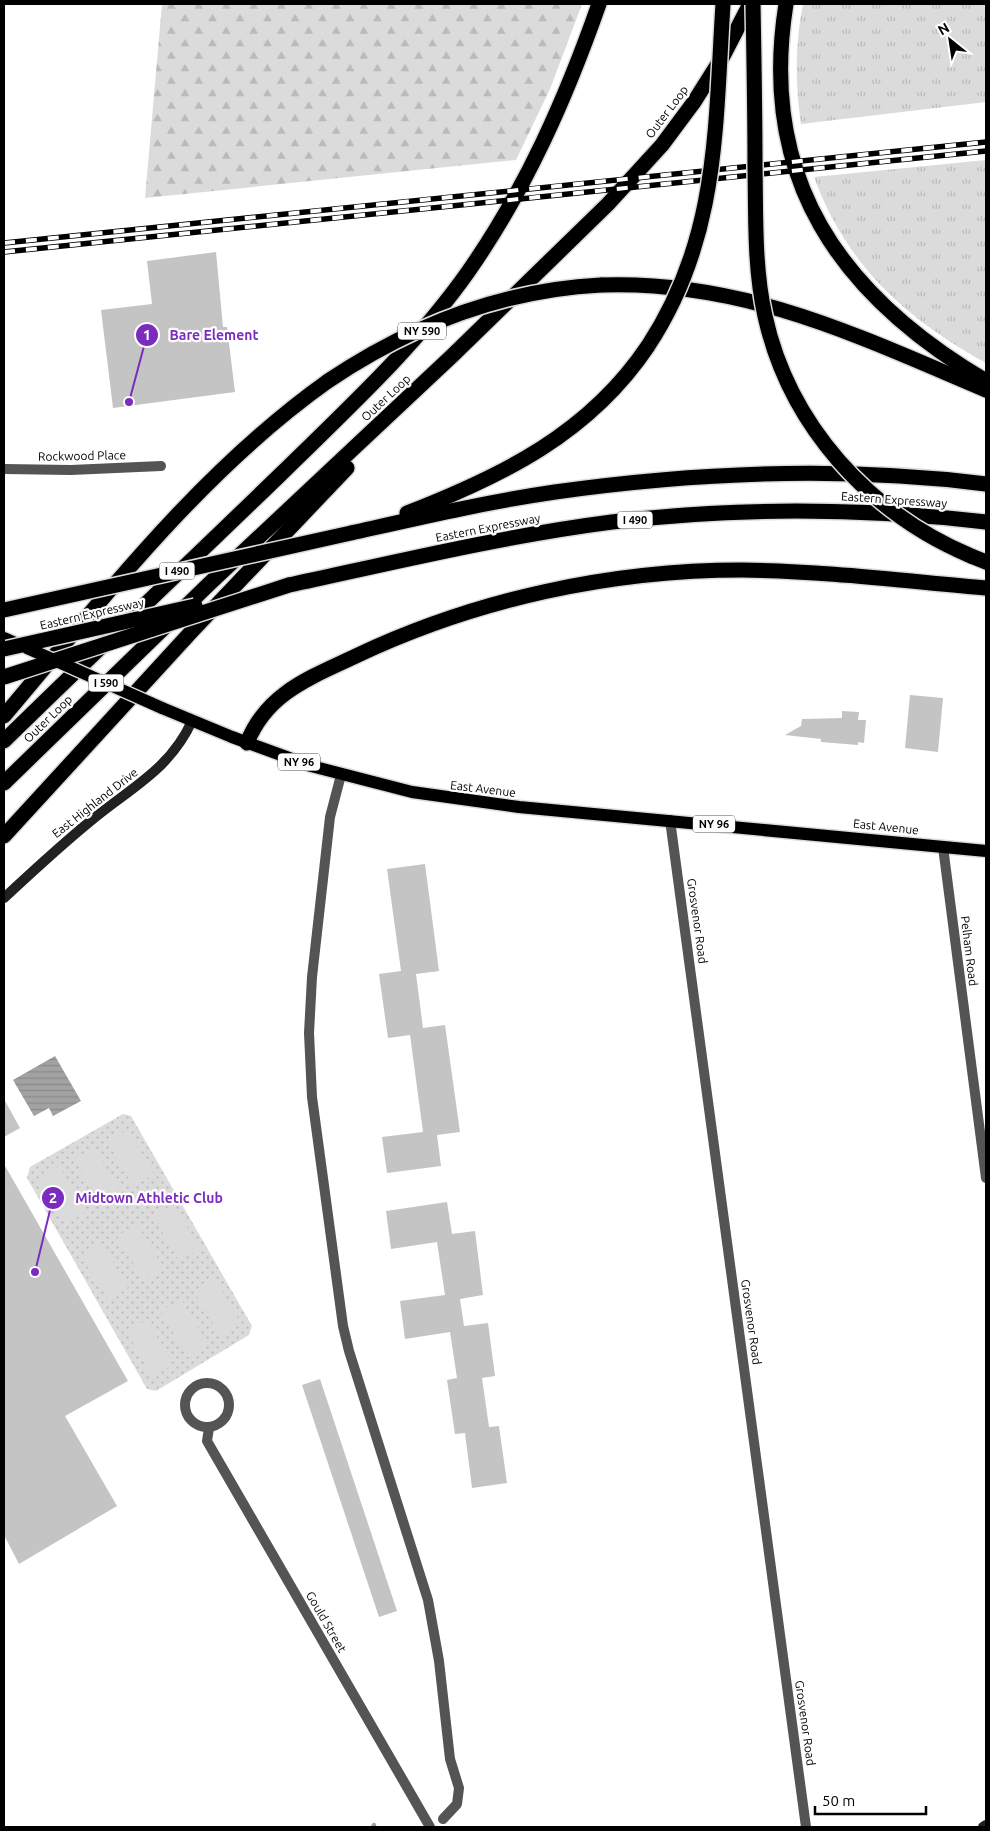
<svg xmlns="http://www.w3.org/2000/svg" width="990" height="1831" viewBox="0 0 990 1831" font-family="Ubuntu,sans-serif">
	<defs>
		<pattern id="grass-tufts" width="24" height="20" patternUnits="userSpaceOnUse" patternTransform="scale(1.25)"><rect width="24" height="20" fill="#dbdbdb"/><path d="M3 7l-1-3M5 7V3M7 7l1-3M15 17l-1-3M17 17v-4M19 17l1-3" fill="none" stroke="#bababa"/></pattern>
		<pattern id="forest-firs" width="22" height="20" patternUnits="userSpaceOnUse" patternTransform="scale(1.25)"><rect width="22" height="20" fill="#dbdbdb"/><path d="M5 1l3.5 6h-7zM16 11l3.5 6h-7z" fill="#bababa"/></pattern>
		<pattern id="park-dots" width="8" height="8" patternUnits="userSpaceOnUse" patternTransform="scale(1.25)"><rect width="8" height="8" fill="#dbdbdb"/><path d="M2 2h.1M6 6h.1" fill="none" stroke="#bababa" stroke-width="1.8" stroke-linecap="round"/></pattern>
		<pattern id="water-rules" width="6" height="5" patternUnits="userSpaceOnUse" patternTransform="scale(1.25)"><rect width="6" height="5" fill="#a2a2a2"/><path d="M0 2.5h6" fill="none" stroke="#8a8a8a"/></pattern>
	</defs>
	<rect width="100%" height="100%" fill="#fff"/>
	<!-- grass -->
	<g fill="url(#grass-tufts)">
		<path d="M803 4H986V102L801 124C795 83 795 44 803 4Z"/>
		<path d="M986 160V363C906 319 846 265 814 177Z"/>
	</g>
	<!-- forest -->
	<polygon fill="url(#forest-firs)" points="162,4 582,4 550,89 516,160 145,198"/>
	<!-- park -->
	<polygon fill="url(#park-dots)" points="123,1114 131,1116 252,1326 249,1335 156,1391 147,1389 27,1178 30,1167"/>
	<!-- pitch -->
	<g fill="#dbdbdb">
		<polygon points="128,1129 154,1174 133,1186 107,1141"/>
		<polygon points="94,1147 121,1192 100,1204 74,1159"/>
		<polygon points="59,1166 86,1212 65,1224 39,1178"/>
		<polygon points="174,1204 200,1249 179,1261 153,1216"/>
		<polygon points="137,1224 164,1269 143,1281 117,1236"/>
		<polygon points="102,1243 128,1288 108,1300 81,1255"/>
		<polygon points="215,1279 241,1324 220,1336 194,1291"/>
		<polygon points="181,1299 208,1345 187,1357 161,1311"/>
		<polygon points="147,1320 173,1365 152,1377 126,1331"/>
	</g>
	<!-- water -->
	<polygon fill="url(#water-rules)" points="55,1056 81,1101 53,1116 49,1108 34,1116 13,1080"/>
	<g fill="none" stroke-linecap="round" stroke-linejoin="round">
		<!-- stream -->
		<polyline stroke="#a2a2a2" stroke-width="4.5" points="373,1827 374,1825"/>
	</g>
	<!-- building -->
	<g fill="#c4c4c4">
		<polygon points="216,252 223,327 227,327 235,392 113,408 101,310 152,304 147,261"/>
		<polygon points="910,695 943,698 938,752 905,748"/>
		<polygon points="842,711 859,712 858,720 866,720 864,743 858,742 858,745 821,742 821,739 785,735 801,726 802,719 842,718"/>
		<polygon points="425,864 439,971 416,974 423,1028 445,1025 460,1132 437,1135 441,1166 387,1173 382,1137 423,1132 410,1035 388,1038 379,974 401,971 387,869"/>
		<polygon points="4,1099 20,1128 4,1137"/>
		<polygon points="4,1164 128,1381 65,1416 117,1506 19,1564 4,1535"/>
		<polygon points="447,1202 452,1234 475,1231 483,1295 460,1299 464,1326 488,1323 495,1376 482,1378 489,1427 499,1426 507,1483 472,1488 465,1433 455,1434 447,1380 457,1378 450,1332 405,1339 400,1301 445,1295 437,1242 391,1249 386,1211"/>
		<polygon points="320,1379 397,1611 379,1617 302,1385"/>
	</g>
	<g fill="none" stroke-linecap="round" stroke-linejoin="round">
		<!-- primary casing -->
		<g stroke="#dbdbdb" stroke-width="15">
			<g id="primary">
				<polyline points="4,638 24,647"/>
				<polyline points="162,708 232,737 311,766 412,792 519,807 986,851"/>
			</g>
		</g>
		<!-- highway casing -->
		<g stroke="#dbdbdb" stroke-width="18">
			<g id="highway">
				<path d="M786 4C758 179 840 295 986 381"/>
				<path d="M601 285C744 280 858 336 986 390"/>
				<path d="M407 513C502 476 589 434 648 346"/>
				<path d="M351 533C418 518 486 502 555 492 698 472 843 466 986 484"/>
				<polyline points="971,556 986,562"/>
				<path d="M289 585C396 562 503 536 612 522 737 507 862 508 986 522"/>
				<path d="M4 716C104 598 200 472 328 381"/>
				<path d="M4 741C96 651 189 563 282 473 347 409 415 347 468 272 526 189 566 98 599 4"/>
				<path d="M247 743C267 692 312 677 358 655 477 599 611 570 742 570 823 571 905 581 986 588"/>
				<polyline points="4,783 209,584 453,355 608,204 662,145 694,102 723,56 750,4"/>
				<polyline points="4,836 192,631 347,468"/>
			</g>
		</g>
		<!-- street -->
		<g stroke="#545454" stroke-width="10">
			<polyline points="4,469 71,470 161,466"/>
			<polyline points="341,775 330,817 312,977 309,1033 312,1097 343,1326 349,1351 428,1600 439,1661 450,1759 459,1788 457,1804 443,1819"/>
			<polyline points="670,820 806,1827"/>
			<polyline points="943,847 986,1178"/>
			<circle cx="207" cy="1405" r="22"/>
			<polyline points="209,1428 207,1441 430,1827"/>
		</g>
		<!-- secondary -->
		<g stroke="#212121" stroke-width="10">
			<path d="M4 898C33 871 62 844 93 819 132 787 170 769 192 721"/>
			<polyline points="983,1827 986,1825"/>
		</g>
		<!-- primary -->
		<use href="#primary" stroke="#000" stroke-width="12"/>
		<!-- highway -->
		<use href="#highway" stroke="#000" stroke-width="15"/>
		<!-- rail casing -->
		<g stroke="#000" stroke-width="5.5">
			<g id="rail">
				<polyline points="4,243 986,142"/>
				<polyline points="4,252 986,151"/>
			</g>
		</g>
		<!-- rail -->
		<use href="#rail" stroke="#fff" stroke-width="4" stroke-dasharray="11" stroke-linecap="butt"/>
		<!-- primary-bridge casing -->
		<g stroke="#dbdbdb" stroke-width="15" stroke-linecap="butt">
			<polyline id="primary-bridge" points="27,648 162,708"/>
		</g>
		<!-- highway-bridge casing -->
		<g stroke="#dbdbdb" stroke-width="18" stroke-linecap="butt">
			<g id="highway-bridge">
				<path d="M753 4C754 58 755 112 755 166 756 216 754 267 765 316 789 425 869 513 971 556"/>
				<path d="M648 346C719 238 715 128 723 4"/>
				<path d="M328 381C410 326 502 290 601 285"/>
				<polyline points="4,610 351,533"/>
				<polyline points="4,649 195,606"/>
				<polyline points="4,677 289,585"/>
			</g>
		</g>
		<!-- primary-bridge -->
		<use href="#primary-bridge" stroke="#000" stroke-width="12"/>
		<!-- highway-bridge -->
		<use href="#highway-bridge" stroke="#000" stroke-width="15"/>
	</g>
	<g text-anchor="middle" stroke-width="4.5" stroke-linejoin="round" paint-order="stroke">
		<!-- shield labels -->
		<g fill="#fff" stroke="#4c4c4c" stroke-width="1">
			<rect x="398" y="322.5" width="48" height="17" rx="4"/>
			<rect x="617.5" y="511.5" width="35" height="17" rx="4"/>
			<rect x="159.5" y="562.5" width="35" height="17" rx="4"/>
			<rect x="88.5" y="674.5" width="35" height="17" rx="4"/>
			<rect x="278" y="753.5" width="42" height="17" rx="4"/>
			<rect x="693" y="815.5" width="42" height="17" rx="4"/>
		</g>
		<g font-size="11" font-weight="bold" fill="#000">
			<text x="422" y="335">NY 590</text>
			<text x="635" y="524">I 490</text>
			<text x="177" y="575">I 490</text>
			<text x="106" y="687">I 590</text>
			<text x="299" y="766">NY 96</text>
			<text x="714" y="828">NY 96</text>
		</g>
		<!-- street labels -->
		<g font-size="12" fill="#000" stroke="#fff">
			<text transform="translate(667 112) rotate(-53)" y="4">Outer Loop</text>
			<text transform="translate(386 398) rotate(-43)" y="4">Outer Loop</text>
			<text transform="translate(82 456) rotate(-1)" y="4">Rockwood Place</text>
			<text transform="translate(894 500) rotate(4)" y="4">Eastern Expressway</text>
			<text transform="translate(488 528) rotate(-11)" y="4">Eastern Expressway</text>
			<text transform="translate(92 614) rotate(-13)" y="4">Eastern Expressway</text>
			<text transform="translate(48 719) rotate(-44)" y="4">Outer Loop</text>
			<text transform="translate(483 789) rotate(7)" y="4">East Avenue</text>
			<text transform="translate(95 803) rotate(-38)" y="4">East Highland Drive</text>
			<text transform="translate(886 827) rotate(6)" y="4">East Avenue</text>
			<text transform="translate(697 921) rotate(82)" y="4">Grosvenor Road</text>
			<text transform="translate(969 951) rotate(83)" y="4">Pelham Road</text>
			<text transform="translate(751 1322) rotate(82)" y="4">Grosvenor Road</text>
			<text transform="translate(326 1622) rotate(60)" y="4">Gould Street</text>
			<text transform="translate(805 1723) rotate(82)" y="4">Grosvenor Road</text>
		</g>
	</g>
	<!-- callouts -->
	<path fill="none" stroke="#7b2cbf" stroke-width="2" d="M129 402L147 335M35 1272L53 1198"/>
	<g fill="#7b2cbf" stroke="#fff" stroke-width="2">
		<circle cx="129" cy="402" r="5"/>
		<circle cx="35" cy="1272" r="5"/>
		<circle cx="147" cy="335" r="12"/>
		<circle cx="53" cy="1198" r="12"/>
	</g>
	<g font-size="15" text-anchor="middle" font-weight="bold" fill="#fff">
		<text x="147" y="340">1</text>
		<text x="53" y="1203">2</text>
	</g>
	<g font-size="14" text-anchor="middle" font-weight="bold" fill="#7b2cbf" stroke="#fff" stroke-width="4.5" stroke-linejoin="round" paint-order="stroke">
		<text x="214" y="340">Bare Element</text>
		<text x="149" y="1203">Midtown Athletic Club</text>
	</g>
	<!-- border -->
	<rect width="990" height="1831" fill="none" stroke="#000000" stroke-width="10"/>
	<!-- north arrow -->
	<g transform="translate(950 40) rotate(330)" stroke="#ffffff" stroke-width="4" paint-order="stroke">
	<path d="M0-4L9 19L0 12L-9 19Z" fill="#000000"/>
	<text y="-8" font-size="14" font-weight="bold" text-anchor="middle" fill="#000000">N</text>
	</g>
	<!-- scale -->
	<path d="M815 1806v8h111v-8" fill="none" stroke="#000000" stroke-width="2.5"/>
	<text x="822" y="1806" font-size="15" fill="#000000" stroke="#ffffff" stroke-width="4" paint-order="stroke">50 m</text>
</svg>
